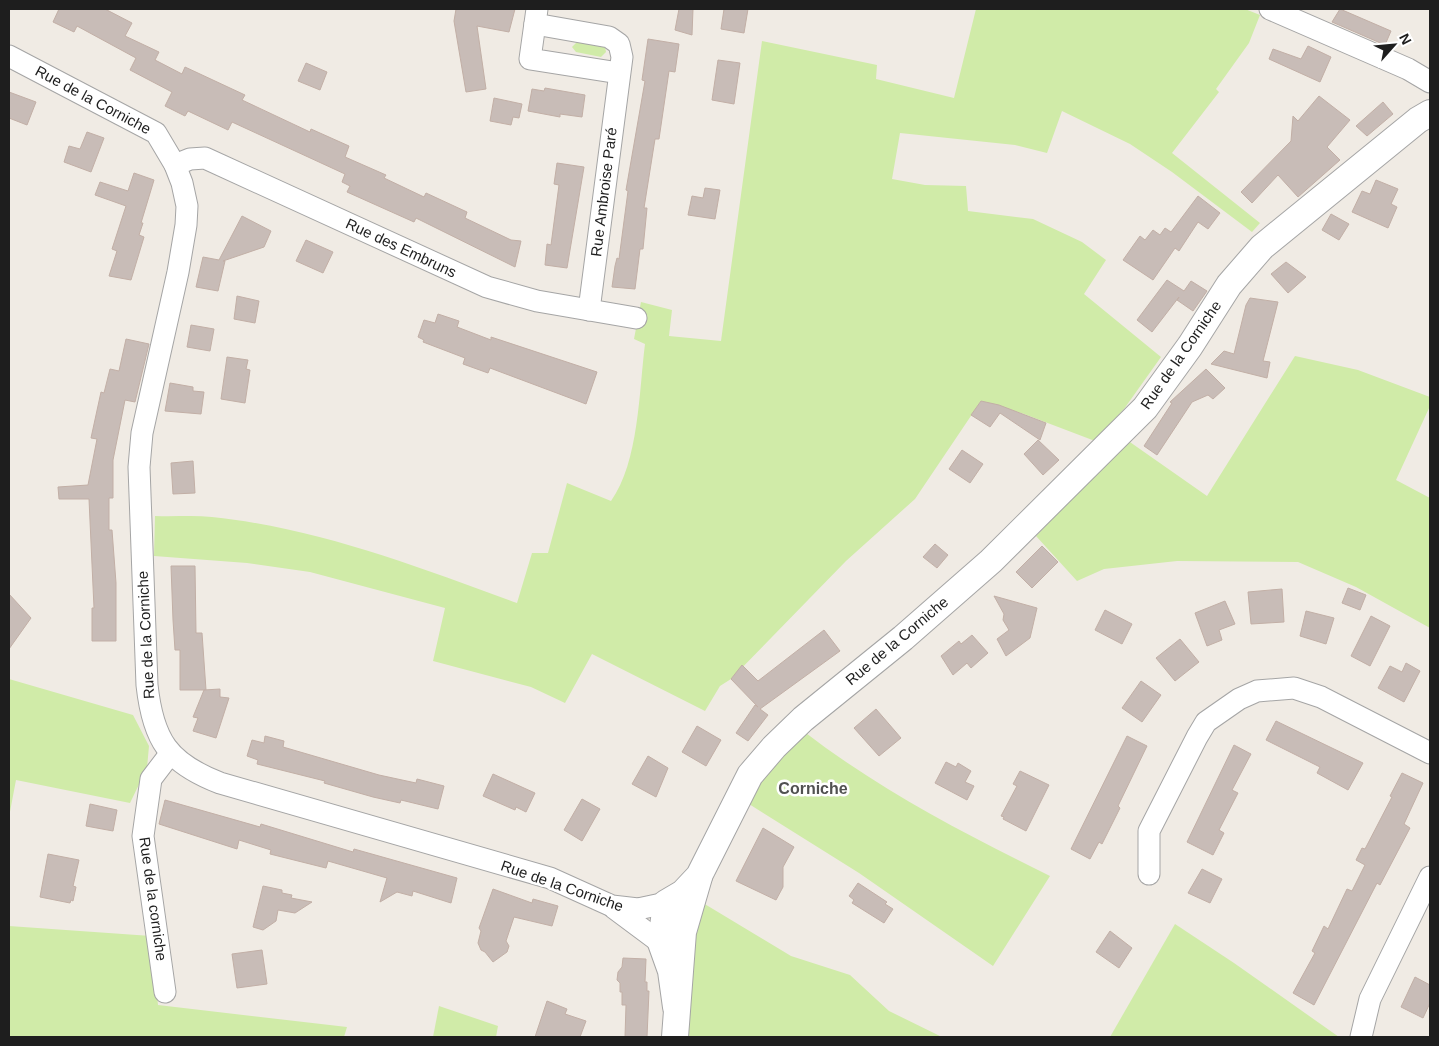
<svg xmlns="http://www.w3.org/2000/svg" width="1439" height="1046" viewBox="0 0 1439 1046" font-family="Arial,sans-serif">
	<rect width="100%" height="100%" fill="#f0ebe4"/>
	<!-- grass -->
	<g fill="#d0eba8">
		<path d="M976 9H1245L1260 15 1249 43 1216 89 1219 92 1172 153 1260 223 1252 232 1172 172 1130 144 1062 111 1047 153 1015 145 900 133 892 179 925 185 966 186 968 211 1033 219 1082 242 1106 260 1084 294 1161 357 1124 409 1095 441 1024 414 981 401 915 499 846 561 731 679 720 686 705 711 592 654 565 703 531 687 433 661 445 608 310 572 247 563 154 556 155 516C174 517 193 515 212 517 318 528 418 567 517 603L532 553H548L567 483 611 501C639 462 639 391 645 344L634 339 641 302 672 310 669 336 721 341 762 41 877 65 876 79 954 98Z"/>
		<polygon points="578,41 605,47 606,52 601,57 576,52 572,47"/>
		<polygon points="1295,356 1358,370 1430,397 1430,406 1396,480 1430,498 1430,628 1356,587 1298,562 1177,561 1104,569 1077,581 1036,536 1127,440 1207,496"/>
		<polygon points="9,679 133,715 149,746 147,768 130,803 16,780 9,817"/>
		<path d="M802 730C878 789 963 833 1050 876L993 966 859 873 749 804 760 783Z"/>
		<polygon points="703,903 791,956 850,975 889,1011 942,1037 686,1037 691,946"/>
		<polygon points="1175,924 1234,963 1339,1037 1110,1037"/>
		<polygon points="9,926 151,936 158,1005 347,1027 344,1037 9,1037"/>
		<polygon points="439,1006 498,1026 496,1037 433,1037"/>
	</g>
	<!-- building -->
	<g fill="#c8bcb7" stroke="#c2afa6">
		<polygon points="59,9 105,9 132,23 125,36 159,52 155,60 182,74 185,67 245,95 242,100 310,132 311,129 349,146 345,157 386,175 384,178 424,197 426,193 467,212 465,218 511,240 521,241 515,267 416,218 414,222 347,192 350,186 342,182 345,174 232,122 228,130 188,111 185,116 165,106 172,92 130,70 136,58 77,26 74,32 53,22"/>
		<polygon points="456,9 515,9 509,32 477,26 486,89 466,92 454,21"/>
		<polygon points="679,9 693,9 692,35 675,30"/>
		<polygon points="724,9 748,9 744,33 721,29"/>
		<polygon points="1340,9 1391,31 1385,45 1332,22"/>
		<polygon points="648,39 679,44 675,72 669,71 659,139 655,139 644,208 647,208 643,249 640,249 635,289 612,287 615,266 617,258 619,259 628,191 626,190 645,81 642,80"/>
		<polygon points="1308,46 1331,57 1320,82 1269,59 1273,49 1301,59"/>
		<polygon points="718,60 740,63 734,104 712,100"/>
		<polygon points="306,63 327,72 320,90 298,81"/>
		<polygon points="545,88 585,95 582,117 560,114 560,117 528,111 532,89 544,91"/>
		<polygon points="9,92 36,102 27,125 9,118"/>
		<polygon points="1319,96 1350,120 1327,147 1340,160 1298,197 1278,175 1252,203 1241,192 1291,141 1293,116 1298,121"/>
		<polygon points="494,98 522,104 519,118 513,117 511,125 490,121"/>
		<polygon points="1383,102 1393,114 1367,136 1356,126"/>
		<polygon points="87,132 104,138 91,172 64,162 69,146 80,149"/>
		<polygon points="557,163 584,167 567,268 545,265 547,244 551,245 559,185 554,184"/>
		<polygon points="134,173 154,180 141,223 143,223 139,235 144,237 131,280 109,276 117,251 112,249 126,206 95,195 100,182 128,191"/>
		<polygon points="1376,180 1398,189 1391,204 1397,207 1388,228 1352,212 1362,191 1370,194"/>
		<polygon points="705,188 720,190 715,219 688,215 692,196 703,198"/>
		<polygon points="1198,196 1220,213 1208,229 1198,222 1179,251 1175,248 1153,280 1123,260 1140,236 1145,240 1153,230 1160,235 1165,228 1171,232"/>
		<polygon points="1331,214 1349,224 1339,240 1322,230"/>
		<polygon points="242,216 271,231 264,247 223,261 225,261 218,291 196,287 203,257 219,260"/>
		<polygon points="306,240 333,252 323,273 296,261"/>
		<polygon points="1286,262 1306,277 1288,293 1271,274"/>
		<polygon points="1167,280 1184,291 1191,281 1207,291 1193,311 1177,300 1179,297 1152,332 1137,320"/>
		<polygon points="237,296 259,301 255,323 234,319"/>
		<polygon points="1250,298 1278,302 1263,361 1270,362 1267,378 1211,364 1224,351 1234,354 1246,305"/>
		<polygon points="438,314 459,321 457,327 491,340 491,337 597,372 586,404 490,368 488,373 463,364 465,358 423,342 424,340 418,337 424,320 435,323"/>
		<polygon points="191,325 214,329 210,351 187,347"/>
		<polygon points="126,339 149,344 135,402 125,400 113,460 113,498 109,498 109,530 112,530 116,583 116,641 92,641 92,608 94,608 89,499 59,499 58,487 88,485 97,439 91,438 101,392 104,393 110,369 119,371"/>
		<polygon points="227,357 248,360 246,369 250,370 245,403 221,399"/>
		<polygon points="1206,369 1225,388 1213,399 1208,395 1192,402 1157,455 1144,446 1172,403 1170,402"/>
		<polygon points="170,383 193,387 193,391 204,392 201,414 165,411"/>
		<polygon points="981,401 999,405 1046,423 1040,440 1000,413 990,427 971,415"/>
		<polygon points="1038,440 1059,460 1043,475 1024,454"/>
		<polygon points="962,450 983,464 970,483 949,469"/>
		<polygon points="193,461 195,493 173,494 171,463"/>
		<polygon points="935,544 948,555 937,568 923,557"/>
		<polygon points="1042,546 1058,562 1032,588 1016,572"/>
		<polygon points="171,566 195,566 196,633 202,633 206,690 180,690 180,650 175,650 173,620"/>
		<polygon points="1348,588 1366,595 1360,610 1342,603"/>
		<polygon points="1282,589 1284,622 1251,624 1248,592"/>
		<polygon points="9,594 31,618 9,649"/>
		<polygon points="994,596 1037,608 1030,638 1006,656 997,639 1009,630 1003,620 1004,614"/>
		<polygon points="1225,601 1235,624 1219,630 1222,640 1207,646 1195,613"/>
		<polygon points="1105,610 1132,624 1122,644 1095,630"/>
		<polygon points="1306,611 1334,618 1326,644 1300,636"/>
		<polygon points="1371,616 1390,626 1370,666 1351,656"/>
		<polygon points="824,630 840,651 760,709 768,715 748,741 736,733 755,705 758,707 731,679 742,665 758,681"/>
		<polygon points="972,635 988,653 971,668 967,663 953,675 941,656 959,641 961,644"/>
		<polygon points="1180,639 1199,662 1175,681 1156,658"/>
		<polygon points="1406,663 1420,671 1404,702 1378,688 1390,666 1402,672"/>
		<polygon points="1141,681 1161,695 1142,722 1122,708"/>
		<polygon points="220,689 220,697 229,698 216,738 193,731 198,718 193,717 204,690"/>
		<polygon points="876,709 901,738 879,756 854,728"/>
		<polygon points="1276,721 1363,763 1348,790 1317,773 1320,767 1266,740"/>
		<polygon points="697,726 721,740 706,766 682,752"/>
		<polygon points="265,736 284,741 283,747 379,775 416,783 417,779 444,786 438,809 401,800 400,803 373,797 324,783 325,781 257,764 258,760 247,756 252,740 264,743"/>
		<polygon points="1127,736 1147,746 1118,806 1120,808 1102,844 1099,842 1090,859 1071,849"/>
		<polygon points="1234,745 1251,754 1232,790 1238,793 1219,830 1224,833 1213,855 1187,842"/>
		<polygon points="648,756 668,768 656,797 632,784"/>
		<polygon points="946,762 956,767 958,763 971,771 965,782 974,786 967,800 935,783"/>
		<polygon points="1020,771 1049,785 1026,831 1003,819 1004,817 1001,816 1017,786 1013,784"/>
		<polygon points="1402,773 1423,783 1404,824 1410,828 1380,885 1377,883 1314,1005 1293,993 1315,953 1312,951 1324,926 1328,929 1347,889 1352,891 1365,865 1356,860 1362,848 1365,849 1392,797 1390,796"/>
		<polygon points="493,774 535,793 526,812 516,807 515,810 483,796"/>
		<polygon points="582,799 600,809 582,841 564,830"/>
		<polygon points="165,800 260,827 261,824 353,852 354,849 457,878 451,903 413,891 412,896 397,892 380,902 387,878 328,861 326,868 270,854 271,850 239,840 237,849 159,824"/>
		<polygon points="90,804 117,810 113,831 86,826"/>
		<polygon points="763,828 794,847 783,867 783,887 776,900 736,881"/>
		<polygon points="48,854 79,860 73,886 76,887 73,901 71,900 70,903 40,897"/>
		<polygon points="1202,869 1222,879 1210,903 1188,893"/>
		<polygon points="858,883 887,902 885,904 893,909 884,923 852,903 854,900 849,896"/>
		<polygon points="263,886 282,890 282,893 292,895 291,898 312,902 295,913 278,910 276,921 263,930 253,927"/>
		<polygon points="493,889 532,903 533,899 558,906 552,926 514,917 506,941 509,946 507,952 493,962 485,952 481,950 478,943 481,931 479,928"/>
		<polygon points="1110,931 1132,948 1119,968 1096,952"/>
		<polygon points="262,950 267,984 237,988 232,954"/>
		<polygon points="623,958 646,959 645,982 647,982 647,991 649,991 647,1037 625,1037 626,1005 622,1005 622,992 620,992 620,983 617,980 618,972 622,967"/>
		<polygon points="1415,977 1430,985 1430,1003 1423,1018 1401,1007"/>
		<polygon points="547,1001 567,1009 565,1014 586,1021 580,1037 535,1037"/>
	</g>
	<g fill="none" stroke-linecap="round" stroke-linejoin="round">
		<!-- minor casing -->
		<g stroke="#a5a5a5" stroke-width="23">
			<g id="minor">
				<polyline points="537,9 530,59 619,73"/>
				<polyline points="1270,9 1408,69 1430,82"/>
				<polyline points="535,24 609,37 619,44 622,57 589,310"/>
				<path d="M9 56 156 133 175 165 182 183 187 206 186 225 178 272 142 433 139 467 147 685C153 740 168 763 220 783L550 878 612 906 638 909 666 903 674 914"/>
				<polyline points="175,165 190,159 205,158 487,287 537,301 636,318"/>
				<polyline points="1149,874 1149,831 1197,737 1206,722 1239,699 1257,691 1294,688 1321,697 1430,753"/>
				<polyline points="614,908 661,943"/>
				<polyline points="165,992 143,836 151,779 170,754"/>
				<polyline points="1361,1037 1370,999 1430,877"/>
			</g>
		</g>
		<!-- tertiary casing -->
		<g stroke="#a5a5a5" stroke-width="28">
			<g id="tertiary">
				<polyline points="676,1007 671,971 661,943 666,903 683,893 699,876 750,775 774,747 803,719 903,638 991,561 1145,408 1190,346 1229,285 1262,247 1418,120 1430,113"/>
				<polyline points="675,1037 683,932 699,877"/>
			</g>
		</g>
		<!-- minor -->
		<use href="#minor" stroke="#fff" stroke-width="21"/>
		<!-- tertiary -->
		<use href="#tertiary" stroke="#fff" stroke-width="26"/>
	</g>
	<g text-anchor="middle" stroke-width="5" stroke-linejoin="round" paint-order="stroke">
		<!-- street labels -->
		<g font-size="15" fill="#1e1e1e" stroke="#fff">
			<text transform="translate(93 100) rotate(28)" y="5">Rue de la Corniche</text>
			<text transform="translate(604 192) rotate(-83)" y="5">Rue Ambroise Paré</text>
			<text transform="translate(401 248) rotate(25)" y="5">Rue des Embruns</text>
			<text transform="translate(1181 355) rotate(-55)" y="5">Rue de la Corniche</text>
			<text transform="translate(146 635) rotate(-93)" y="5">Rue de la Corniche</text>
			<text transform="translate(897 641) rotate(-40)" y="5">Rue de la Corniche</text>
			<text transform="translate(562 886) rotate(19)" y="5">Rue de la Corniche</text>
			<text transform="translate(153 899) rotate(82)" y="5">Rue de la corniche</text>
		</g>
		<!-- neighbourhood labels -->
		<g font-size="16" font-weight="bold" fill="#515151" stroke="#fff">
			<text x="813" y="794">Corniche</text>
		</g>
	</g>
	<!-- border -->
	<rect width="1439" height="1046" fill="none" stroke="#1e1e1e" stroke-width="20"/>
	<!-- north arrow -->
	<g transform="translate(1394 45) rotate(63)" stroke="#ffffff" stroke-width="4" paint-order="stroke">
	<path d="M0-4L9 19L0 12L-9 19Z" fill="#1e1e1e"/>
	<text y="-8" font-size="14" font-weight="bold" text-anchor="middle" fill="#1e1e1e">N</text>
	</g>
</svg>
